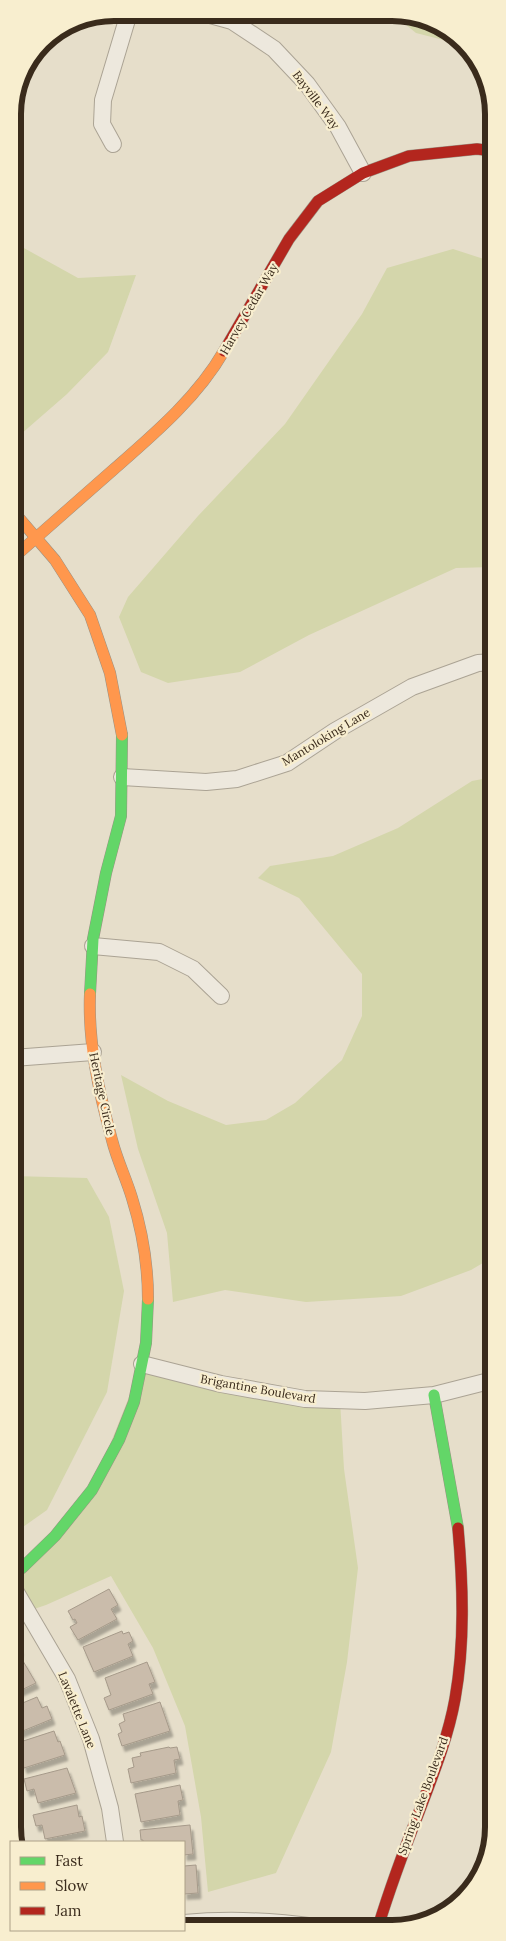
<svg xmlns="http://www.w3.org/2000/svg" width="506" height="1941" viewBox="0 0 506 1941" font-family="Lora,serif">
	<defs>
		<filter id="shadow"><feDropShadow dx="3" dy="5.5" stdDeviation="1" flood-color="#0004"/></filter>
	</defs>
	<rect width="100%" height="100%" fill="#e6deca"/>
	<!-- green -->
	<g fill="#d4d6ab">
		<polygon points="393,14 412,15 467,46 416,33"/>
		<polygon points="13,242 78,278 136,275 108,352 67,394 13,441"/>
		<polygon points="453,249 493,262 493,567 456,568 309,635 240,672 168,683 141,672 119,617 128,597 198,516 285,424 362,314 387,268"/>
		<polygon points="493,777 493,1257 471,1270 401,1296 306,1302 225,1290 173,1302 167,1233 138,1149 121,1075 168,1101 226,1125 266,1120 295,1103 342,1060 362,1016 362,974 299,898 258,878 270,866 333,856 398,828 472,781"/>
		<polygon points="13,1176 87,1178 109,1217 124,1291 107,1392 47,1510 13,1534"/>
		<polygon points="142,1364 340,1400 344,1469 358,1568 347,1662 331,1752 276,1873 208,1892 201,1817 185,1726 153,1648 111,1576 46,1605 13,1616 13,1574 92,1490"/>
	</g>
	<!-- building -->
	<g fill="#cabcab" stroke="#a69a8a" filter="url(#shadow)">
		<polygon points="109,1589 118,1605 111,1609 117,1619 78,1640 70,1627 77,1623 75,1619 73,1620 68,1611"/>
		<polygon points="122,1631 123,1634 129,1632 133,1641 128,1644 133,1656 94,1672 83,1647"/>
		<polygon points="13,1637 20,1650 13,1654"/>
		<polygon points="23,1661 36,1683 13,1694 13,1666"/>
		<polygon points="147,1662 155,1682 149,1684 153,1694 109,1710 104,1698 111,1695 105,1678"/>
		<polygon points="37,1697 42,1708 47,1706 52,1719 13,1735 13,1707"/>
		<polygon points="160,1702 170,1731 122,1746 118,1734 122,1732 119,1724 125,1721 123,1714"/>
		<polygon points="54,1731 58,1742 60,1741 65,1755 24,1768 22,1761 15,1764 13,1753 17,1752 14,1744"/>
		<polygon points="169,1747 170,1748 177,1747 180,1759 174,1760 176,1773 131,1783 128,1769 134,1767 132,1758 141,1756 140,1753"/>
		<polygon points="67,1768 76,1793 38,1803 34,1789 27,1791 24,1779"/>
		<polygon points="180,1785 183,1800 178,1801 180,1815 141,1822 135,1794"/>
		<polygon points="77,1805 79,1817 82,1816 85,1831 45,1839 42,1825 36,1826 33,1815"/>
		<polygon points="190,1825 193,1854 184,1855 184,1842 143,1842 143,1840 141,1840 140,1830"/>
		<polygon points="196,1865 198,1893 184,1894 184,1866"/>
	</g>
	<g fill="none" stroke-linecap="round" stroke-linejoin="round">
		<!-- street casing -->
		<g stroke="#aba394" stroke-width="18">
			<g id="street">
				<polyline points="203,13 232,21 274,49 307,84 338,127 363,173"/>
				<polyline points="113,144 102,124 103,100 129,13"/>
				<polyline points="122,777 206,782 237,779 287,763 335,731 412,687 478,663 493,662"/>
				<polyline points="93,946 159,952 193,969 221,996"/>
				<polyline points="13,1058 93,1052"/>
				<polyline points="142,1364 221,1384 305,1399 365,1401 434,1395 493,1380"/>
				<polyline points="13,1587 67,1679 91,1739 110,1808 115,1842"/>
				<path d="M184 1923C227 1919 273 1921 316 1927"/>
			</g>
		</g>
		<!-- fast casing -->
		<g stroke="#9a9284" stroke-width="12">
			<g id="fast">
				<polyline points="90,994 93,939 106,873 121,816 122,735"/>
				<polyline points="434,1395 458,1528"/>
				<polyline points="13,1574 22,1568 55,1536 92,1490 119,1440 134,1402 146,1343 148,1299"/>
			</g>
		</g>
		<!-- slow casing -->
		<g stroke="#9a9284" stroke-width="12">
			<g id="slow">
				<polyline points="13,511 55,560 90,615 110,673 122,735"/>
				<path d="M13 558C46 529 80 499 113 470 153 435 197 398 224 351"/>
				<path d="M90 994C88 1043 99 1093 112 1140 117 1160 126 1178 132 1198 142 1230 148 1264 148 1299"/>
			</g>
		</g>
		<!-- jam casing -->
		<g stroke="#9a9284" stroke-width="12">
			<g id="jam">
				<polyline points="224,351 289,239 318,201 363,173 409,156 477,149 493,151"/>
				<path d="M378 1927C390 1888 404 1850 419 1812 433 1775 448 1738 455 1699 465 1643 463 1585 458 1528"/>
			</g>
		</g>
		<!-- street -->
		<use href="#street" stroke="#ede8dd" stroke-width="16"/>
		<!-- fast -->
		<use href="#fast" stroke="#63d668" stroke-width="11"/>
		<!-- slow -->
		<use href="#slow" stroke="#ff974d" stroke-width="11"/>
		<!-- jam -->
		<use href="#jam" stroke="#b3261e" stroke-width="11"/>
	</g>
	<g text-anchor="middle" stroke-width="4.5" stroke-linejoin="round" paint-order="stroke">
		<!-- street labels -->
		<g font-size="12" fill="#3a2b1c" stroke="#f8eecf">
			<text transform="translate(316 100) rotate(53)" y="4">Bayville Way</text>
			<text transform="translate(249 309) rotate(-60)" y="4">Harvey Cedar Way</text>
			<text transform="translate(326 737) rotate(-31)" y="4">Mantoloking Lane</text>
			<text transform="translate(102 1094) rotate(78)" y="4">Heritage Circle</text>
			<text transform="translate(258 1389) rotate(10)" y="4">Brigantine Boulevard</text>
			<text transform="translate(77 1710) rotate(68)" y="4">Lavalette Lane</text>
			<text transform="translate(423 1796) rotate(-70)" y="4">Spring Lake Boulevard</text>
		</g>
	</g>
	<!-- crop -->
	<path d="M0 0H506V1941H0ZM114 21H392A93 93 0 0 1 485 114V1827A93 93 0 0 1 392 1920H114A93 93 0 0 1 21 1827V114A93 93 0 0 1 114 21Z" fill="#f8eecf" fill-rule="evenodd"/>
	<path fill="none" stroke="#3a2b1c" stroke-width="6" d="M114 21H392A93 93 0 0 1 485 114V1827A93 93 0 0 1 392 1920H114A93 93 0 0 1 21 1827V114A93 93 0 0 1 114 21Z"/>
	<!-- legend -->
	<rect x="10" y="1841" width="175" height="90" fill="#f8eecf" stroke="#aca087"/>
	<rect x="20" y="1857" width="25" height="8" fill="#63d668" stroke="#aca087"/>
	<text x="55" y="1866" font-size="15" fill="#3a2b1c">Fast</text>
	<rect x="20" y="1882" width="25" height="8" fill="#ff974d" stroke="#aca087"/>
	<text x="55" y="1891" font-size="15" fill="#3a2b1c">Slow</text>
	<rect x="20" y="1907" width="25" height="8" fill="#b3261e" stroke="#aca087"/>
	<text x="55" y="1916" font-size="15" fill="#3a2b1c">Jam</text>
</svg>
